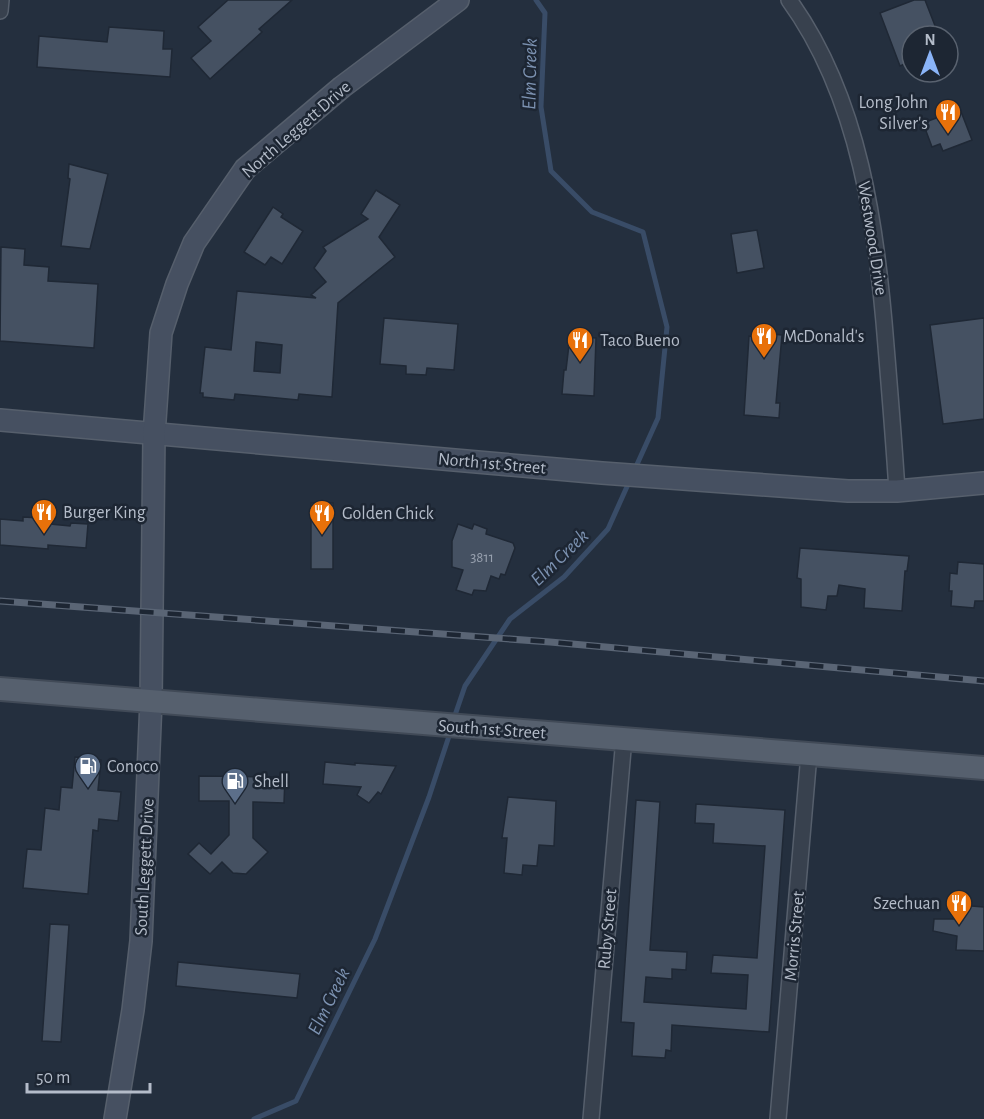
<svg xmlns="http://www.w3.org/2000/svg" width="984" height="1119" viewBox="0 0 984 1119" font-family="'Alegreya Sans',sans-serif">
	<rect width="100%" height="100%" fill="#242f3e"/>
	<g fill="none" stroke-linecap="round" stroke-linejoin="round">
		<!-- stream -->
		<g stroke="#394c67" stroke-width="5">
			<polyline points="536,0 545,13 541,107 551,171 592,212 643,232 667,327 658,418 634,471"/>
			<polyline points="454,718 465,686 510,619 564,577 608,529 630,480"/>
			<polyline points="254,1119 296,1101 375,939 429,797 451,730"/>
		</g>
	</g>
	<!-- building -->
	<g fill="#455162" stroke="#1f2835" stroke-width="1.5" fill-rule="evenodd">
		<polygon points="228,0 292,0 259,29 262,32 210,79 191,58 211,41 198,27"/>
		<polygon points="914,0 925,0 939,36 912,36 912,61 900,66 880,13"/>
		<polygon points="109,27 164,31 163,49 172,49 170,77 37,67 39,36 107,42"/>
		<polygon points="960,109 972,140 943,151 940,144 932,147 923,123"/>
		<polygon points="69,164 108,174 90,249 61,246 70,179 68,178"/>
		<path d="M376 190 400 205 379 237 395 257 338 303 332 397 299 394 298 400 235 394 234 400 203 397V393H200L205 347 231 350 237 291 316 298 311 295 326 282 314 268 326 251 323 247 368 219 361 214ZM256 342 282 345 280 373 254 371Z"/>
		<polygon points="273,207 283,214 281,217 303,231 282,264 271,257 265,265 244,252"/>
		<polygon points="757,230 764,268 737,273 731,234"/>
		<polygon points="1,247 25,249 24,265 49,267 48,281 98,284 94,348 0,341"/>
		<polygon points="384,318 458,324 454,370 427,368 426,375 406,374 406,366 380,364"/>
		<polygon points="984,318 984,419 943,424 930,325"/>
		<polygon points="762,333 782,335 776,403 780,403 779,418 744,415 749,336 762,338"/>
		<polygon points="570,336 596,338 594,396 562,394 564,370 566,370"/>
		<rect x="311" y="503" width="22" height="66"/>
		<polygon points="23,517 40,518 40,523 70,526 71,523 88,524 86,548 48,545 48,549 0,545 0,519 23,521"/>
		<polygon points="458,524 472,529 474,524 487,529 486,534 513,543 515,548 505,575 501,574 499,579 491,576 486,591 474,590 472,595 456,590 463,570 452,567 452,541"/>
		<polygon points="800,548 909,556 907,571 905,571 902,611 864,608 865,589 839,585 837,596 828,596 826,610 801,607 801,579 797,578"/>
		<polygon points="958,562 984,564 984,601 975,601 974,608 951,606 952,591 949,591 950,573 957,574"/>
		<polygon points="75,757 101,760 98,790 121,792 118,821 99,819 98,831 93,830 88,894 23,888 27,849 41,850 45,808 59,810 61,787 72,788"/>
		<polygon points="325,762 355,765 355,763 396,766 381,794 378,792 369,803 357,795 361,787 323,784"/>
		<polygon points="199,776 285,777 284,803 253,802 253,838 268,852 246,874 233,873 222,862 210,874 188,854 199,843 211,854 229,835 229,801 199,801"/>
		<polygon points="508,797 556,801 554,846 539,845 537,866 523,865 522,875 504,873 507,838 502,838"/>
		<polygon points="636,800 660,802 650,950 687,952 686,970 672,969 672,979 646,977 644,1002 746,1009 748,975 711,973 713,955 757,958 765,846 713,843 714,824 695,823 696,804 785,810 769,1032 672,1025 671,1051 666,1050 665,1058 632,1056 634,1023 621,1022"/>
		<polygon points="959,905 984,907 984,951 956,950 957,936 933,931 934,919 959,919"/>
		<polygon points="50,924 69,925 61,1042 42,1041"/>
		<polygon points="178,962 300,974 297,998 176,986"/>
	</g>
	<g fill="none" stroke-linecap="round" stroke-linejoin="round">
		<!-- street casing -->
		<g stroke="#565f6c" stroke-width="18">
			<g id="street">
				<path d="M789 0C860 98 877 229 886 346 890 394 894 442 897 491"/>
				<polyline points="0,11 1,0"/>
				<polyline points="591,1119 624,738"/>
				<polyline points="778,1119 809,754"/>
			</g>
		</g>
		<!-- secondary casing -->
		<g stroke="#565f6c" stroke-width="24">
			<g id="secondary">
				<polyline points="0,420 602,473 848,491 897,491 984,483"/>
				<polyline points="115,1119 133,1010 141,941 151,701 154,435 161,333 177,284 194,243 245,169 342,87 458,0"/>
			</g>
		</g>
		<!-- primary casing -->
		<g stroke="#414a57" stroke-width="26">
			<polyline id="primary" points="0,689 984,768"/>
		</g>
		<!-- street -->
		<use href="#street" stroke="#38414e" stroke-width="15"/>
		<!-- secondary -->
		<use href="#secondary" stroke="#465061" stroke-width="21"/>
		<!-- primary -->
		<use href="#primary" stroke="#56606e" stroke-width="22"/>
		<!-- rail casing -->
		<g stroke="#5a6575" stroke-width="7">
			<polyline id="rail" points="0,601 550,642 984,681"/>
		</g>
		<!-- rail -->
		<use href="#rail" stroke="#1d2633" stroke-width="4.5" stroke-dasharray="14" stroke-linecap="butt"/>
	</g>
	<!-- icons -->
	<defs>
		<g id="restaurant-pin" transform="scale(1.35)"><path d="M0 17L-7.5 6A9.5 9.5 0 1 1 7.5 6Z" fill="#e8710a" stroke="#1d2633"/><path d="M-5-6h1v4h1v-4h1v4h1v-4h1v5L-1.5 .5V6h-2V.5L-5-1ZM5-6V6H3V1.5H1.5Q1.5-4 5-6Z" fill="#fff"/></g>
		<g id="fuel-pin" transform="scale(1.35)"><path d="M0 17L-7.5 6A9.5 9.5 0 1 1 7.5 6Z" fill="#5c6f8a" stroke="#1d2633"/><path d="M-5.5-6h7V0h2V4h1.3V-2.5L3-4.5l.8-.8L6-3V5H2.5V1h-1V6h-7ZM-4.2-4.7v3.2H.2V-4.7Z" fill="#fff"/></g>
	</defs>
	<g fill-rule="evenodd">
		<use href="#restaurant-pin" x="948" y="112"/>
		<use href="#restaurant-pin" x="764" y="336"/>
		<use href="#restaurant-pin" x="580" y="340"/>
		<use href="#restaurant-pin" x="44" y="512"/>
		<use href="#restaurant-pin" x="322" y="513"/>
		<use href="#fuel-pin" x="88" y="766"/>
		<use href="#fuel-pin" x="235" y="781"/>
		<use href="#restaurant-pin" x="959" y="903"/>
	</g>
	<g text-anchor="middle" stroke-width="5" stroke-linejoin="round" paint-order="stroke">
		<!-- number labels -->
		<g font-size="15" fill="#98a1af">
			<text x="482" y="562">3811</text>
		</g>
		<!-- poi labels -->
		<g font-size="18" fill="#b4bcc9" stroke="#1d2633" text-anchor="start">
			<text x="928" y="108" text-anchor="end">Long John<tspan x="928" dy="21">Silver's</tspan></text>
			<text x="783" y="342">McDonald's</text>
			<text x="600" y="346">Taco Bueno</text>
			<text x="63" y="518">Burger King</text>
			<text x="342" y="519">Golden Chick</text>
			<text x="107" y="772">Conoco</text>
			<text x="254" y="787">Shell</text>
			<text x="940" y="909" text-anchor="end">Szechuan</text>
		</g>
		<!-- street labels -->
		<g font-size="18" fill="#b4bcc9" stroke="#1d2633">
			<text transform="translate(296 129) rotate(-41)" y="6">North Leggett Drive</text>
			<text transform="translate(873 238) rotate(81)" y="6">Westwood Drive</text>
			<text transform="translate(492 463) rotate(5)" y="6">North 1st Street</text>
			<text transform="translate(492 729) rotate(4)" y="6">South 1st Street</text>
			<text transform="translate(144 867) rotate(-87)" y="6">South Leggett Drive</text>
			<text transform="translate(607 929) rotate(-85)" y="6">Ruby Street</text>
			<text transform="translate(794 936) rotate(-85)" y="6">Morris Street</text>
		</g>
		<!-- water labels -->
		<g font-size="20" font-style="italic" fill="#7c92b1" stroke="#1d2633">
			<text transform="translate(529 74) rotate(-89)" y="7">Elm Creek</text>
			<text transform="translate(559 557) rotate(-44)" y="7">Elm Creek</text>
			<text transform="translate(328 1001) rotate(-64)" y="7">Elm Creek</text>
		</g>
	</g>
	<!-- north arrow -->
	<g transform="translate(930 54)"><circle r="28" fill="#1d2633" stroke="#59626f" stroke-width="1.5"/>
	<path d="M0-4.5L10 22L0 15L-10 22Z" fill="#8ab4f8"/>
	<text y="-9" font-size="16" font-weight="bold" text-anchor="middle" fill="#b4bcc9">N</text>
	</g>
	<!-- scale -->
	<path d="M27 1083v9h123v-9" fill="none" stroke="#b4bcc9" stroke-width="3"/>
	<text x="36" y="1083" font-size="18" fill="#b4bcc9" stroke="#1d2633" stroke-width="4.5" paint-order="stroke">50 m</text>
</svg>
